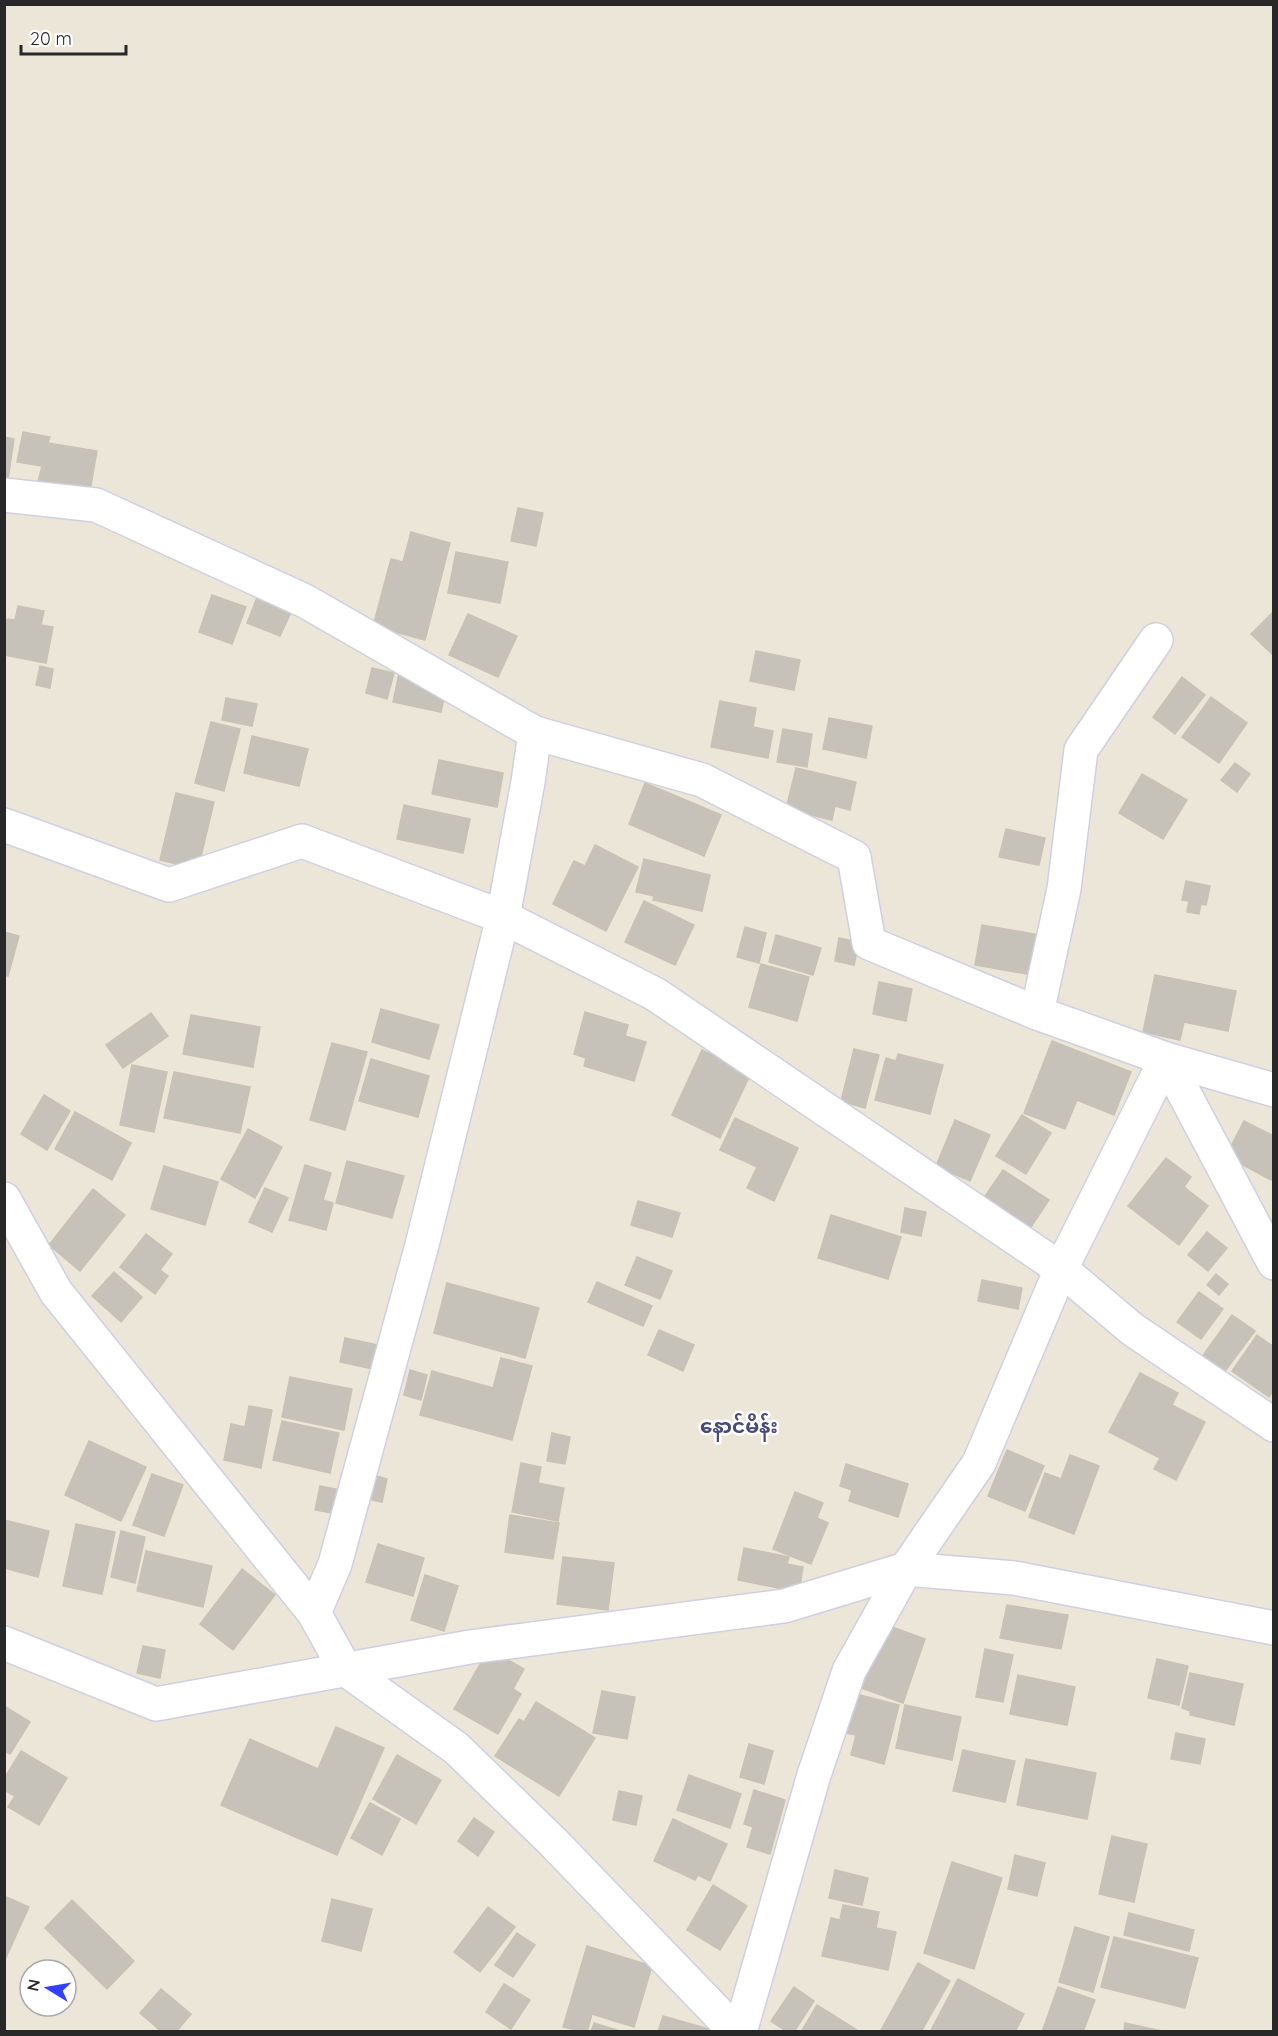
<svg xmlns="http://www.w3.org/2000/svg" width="1278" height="2036" viewBox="0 0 1278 2036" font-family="Quicksand,'Noto Sans Myanmar',sans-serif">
	<rect width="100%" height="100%" fill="#ece6d9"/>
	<!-- building -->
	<g fill="#c7c2b9" stroke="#c7c2b3" stroke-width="1.5">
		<polygon points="23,432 50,437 48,443 97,451 90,491 38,482 42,466 17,462"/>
		<polygon points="4,437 14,439 8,479 4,479"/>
		<polygon points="518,508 543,513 536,546 511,541"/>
		<polygon points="411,532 450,543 425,640 373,626 391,559 403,562"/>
		<polygon points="456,552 508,562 500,603 448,593"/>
		<polygon points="212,595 246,607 232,644 199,632"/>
		<polygon points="258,595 292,610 280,636 247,623"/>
		<polygon points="18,606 44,611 41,625 53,627 46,663 4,655 4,633 7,619 15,620"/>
		<polygon points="1274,611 1274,656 1251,634"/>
		<polygon points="468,614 517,636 498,677 449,655"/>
		<polygon points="756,651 800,660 794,690 750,681"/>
		<polygon points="40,666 53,669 50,688 36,685"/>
		<polygon points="372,668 394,673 387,699 366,693"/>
		<polygon points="399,674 447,685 441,712 393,702"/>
		<polygon points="1182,677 1205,695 1175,734 1153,717"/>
		<polygon points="1211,697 1247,723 1219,763 1182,737"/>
		<polygon points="226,698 257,704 252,726 222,720"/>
		<polygon points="720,701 756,708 753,727 773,731 768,758 711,747"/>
		<polygon points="829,718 872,726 866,758 823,749"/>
		<polygon points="211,722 240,729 224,791 195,783"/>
		<polygon points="783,729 812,734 807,767 777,762"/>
		<polygon points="252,736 308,749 299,786 244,773"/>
		<polygon points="439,760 503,773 497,807 432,794"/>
		<polygon points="1235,763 1250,774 1237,792 1221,780"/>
		<polygon points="796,768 856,782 850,810 835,806 832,820 786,809"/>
		<polygon points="1142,774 1187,800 1163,839 1119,813"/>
		<polygon points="645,783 721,815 704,856 629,824"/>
		<polygon points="176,793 214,802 198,869 160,860"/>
		<polygon points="404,805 470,819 463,853 397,839"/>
		<polygon points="1006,829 1045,838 1039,865 999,857"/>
		<polygon points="595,845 638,867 606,931 553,904 574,861 585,866"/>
		<polygon points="644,859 710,875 702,911 653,900 654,896 636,892"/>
		<polygon points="1186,881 1210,886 1206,905 1201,904 1199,914 1187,912 1189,901 1182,900"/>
		<polygon points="644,901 694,925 675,965 625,942"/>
		<polygon points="982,925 1040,935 1033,975 975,965"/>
		<polygon points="745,927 766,933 759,963 737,957"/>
		<polygon points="4,932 19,936 8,976 4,975"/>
		<polygon points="776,935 821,948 813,975 769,962"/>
		<polygon points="839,938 859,942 854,965 835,961"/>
		<polygon points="761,964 809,977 797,1021 749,1007"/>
		<polygon points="1155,975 1236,991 1228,1031 1184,1022 1180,1040 1143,1032"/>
		<polygon points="879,982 912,989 906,1021 873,1014"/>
		<polygon points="381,1009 439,1025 429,1059 372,1042"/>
		<polygon points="585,1012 628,1025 625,1036 646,1042 634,1081 584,1066 586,1058 574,1054"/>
		<polygon points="151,1013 168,1036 123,1068 106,1045"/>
		<polygon points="191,1015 260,1027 253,1067 183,1054"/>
		<polygon points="1052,1041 1131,1072 1114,1115 1077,1100 1065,1129 1024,1113"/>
		<polygon points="332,1043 367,1052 345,1130 310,1120"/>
		<polygon points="854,1049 879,1055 865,1108 841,1101"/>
		<polygon points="702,1050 751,1073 720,1138 672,1115"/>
		<polygon points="898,1054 943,1065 930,1114 875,1100 886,1058 896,1061"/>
		<polygon points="371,1059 429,1076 418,1117 359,1101"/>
		<polygon points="132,1065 167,1072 154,1132 120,1125"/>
		<polygon points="174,1072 250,1087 240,1133 164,1118"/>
		<polygon points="44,1095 70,1111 47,1150 21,1134"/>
		<polygon points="75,1112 131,1143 112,1180 55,1149"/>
		<polygon points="1022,1115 1051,1133 1026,1174 996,1156"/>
		<polygon points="735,1118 798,1148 774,1201 747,1188 757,1167 720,1150"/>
		<polygon points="955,1120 990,1135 970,1181 936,1166"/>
		<polygon points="1244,1121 1274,1136 1274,1175 1271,1180 1226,1156"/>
		<polygon points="248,1129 282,1147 255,1198 221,1179"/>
		<polygon points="1166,1158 1191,1177 1184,1187 1208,1206 1179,1245 1128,1206"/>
		<polygon points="347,1161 404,1176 392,1218 336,1203"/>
		<polygon points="305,1165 331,1173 323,1200 333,1203 326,1230 289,1220"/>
		<polygon points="164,1166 218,1182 205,1225 151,1209"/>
		<polygon points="1003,1170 1049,1200 1029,1230 983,1199"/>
		<polygon points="265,1188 288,1198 272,1232 249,1222"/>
		<polygon points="93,1189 125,1215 80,1271 49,1245"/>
		<polygon points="638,1201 680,1213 672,1237 631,1225"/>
		<polygon points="905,1208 926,1212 921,1236 901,1232"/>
		<polygon points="831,1215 901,1237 888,1279 818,1258"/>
		<polygon points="1207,1232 1227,1248 1208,1271 1188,1255"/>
		<polygon points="146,1234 172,1254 160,1270 168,1276 155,1294 120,1267"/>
		<polygon points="637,1257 672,1271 660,1299 625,1285"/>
		<polygon points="114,1272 142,1297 121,1322 92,1296"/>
		<polygon points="1216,1274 1228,1284 1219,1295 1207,1285"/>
		<polygon points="982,1280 1022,1288 1018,1309 978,1301"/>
		<polygon points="597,1282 652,1306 643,1326 588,1302"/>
		<polygon points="447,1283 539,1308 525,1358 434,1333"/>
		<polygon points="1199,1292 1223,1309 1201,1339 1177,1322"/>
		<polygon points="1232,1315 1255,1331 1223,1374 1201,1358"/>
		<polygon points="659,1330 694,1345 683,1371 648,1355"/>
		<polygon points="1257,1335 1274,1347 1274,1390 1269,1397 1232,1371"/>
		<polygon points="345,1338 383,1346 378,1370 340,1362"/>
		<polygon points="501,1358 532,1366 512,1440 420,1415 432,1371 493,1388"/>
		<polygon points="410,1370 427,1375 421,1400 404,1395"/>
		<polygon points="1140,1373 1178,1393 1172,1405 1205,1422 1176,1480 1154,1469 1160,1458 1109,1432"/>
		<polygon points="290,1377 352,1389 344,1430 282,1417"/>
		<polygon points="249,1406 272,1410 261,1468 224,1460 231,1424 245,1427"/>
		<polygon points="282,1421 339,1433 330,1473 273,1460"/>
		<polygon points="552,1433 570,1437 565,1464 547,1461"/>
		<polygon points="89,1441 146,1467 121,1521 65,1495"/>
		<polygon points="1007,1450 1044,1466 1025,1511 988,1496"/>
		<polygon points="1070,1455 1099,1466 1074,1534 1029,1517 1045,1473 1061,1479"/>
		<polygon points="521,1463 541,1467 538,1483 564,1488 558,1521 512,1512"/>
		<polygon points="846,1464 908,1484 898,1517 849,1501 852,1490 840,1486"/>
		<polygon points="152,1474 183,1485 164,1536 133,1525"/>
		<polygon points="373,1475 387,1479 382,1502 367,1499"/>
		<polygon points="320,1486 341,1490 337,1514 315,1510"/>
		<polygon points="795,1492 823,1503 817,1518 828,1523 811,1564 773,1549"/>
		<polygon points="510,1515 559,1523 553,1559 505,1552"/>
		<polygon points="4,1520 49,1531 38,1577 4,1568"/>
		<polygon points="76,1524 115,1532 102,1594 63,1586"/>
		<polygon points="121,1531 145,1537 135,1583 111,1577"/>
		<polygon points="378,1544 424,1558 413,1596 366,1582"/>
		<polygon points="744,1548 789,1557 787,1564 803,1567 799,1592 738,1580"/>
		<polygon points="146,1551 212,1566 203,1607 137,1591"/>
		<polygon points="563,1557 614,1563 608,1610 557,1604"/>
		<polygon points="242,1569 275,1595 233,1650 200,1624"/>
		<polygon points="425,1575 458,1586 444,1631 411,1620"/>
		<polygon points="1007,1605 1068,1615 1061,1649 1000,1638"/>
		<polygon points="881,1623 925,1639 903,1703 859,1687"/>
		<polygon points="143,1646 165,1650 160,1678 137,1673"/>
		<polygon points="489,1649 524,1669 513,1689 521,1694 498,1734 454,1709"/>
		<polygon points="985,1649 1013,1655 1003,1702 976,1697"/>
		<polygon points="1157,1659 1188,1666 1179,1705 1148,1698"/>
		<polygon points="1190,1673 1243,1684 1234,1725 1190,1715 1190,1711 1182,1708"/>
		<polygon points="1018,1675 1075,1687 1067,1725 1010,1714"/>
		<polygon points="602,1691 635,1697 627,1739 593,1733"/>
		<polygon points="856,1694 899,1705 884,1764 851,1755 856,1735 846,1733"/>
		<polygon points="536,1702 595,1738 559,1796 495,1756 519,1719 524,1722"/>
		<polygon points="905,1705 961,1717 952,1760 896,1748"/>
		<polygon points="4,1706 30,1722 10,1754 4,1751"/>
		<polygon points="336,1727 384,1748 337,1855 221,1805 250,1739 318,1769"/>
		<polygon points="1176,1733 1205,1739 1200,1764 1171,1759"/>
		<polygon points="749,1744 773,1751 764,1784 740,1777"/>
		<polygon points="963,1750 1015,1761 1005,1802 953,1791"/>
		<polygon points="21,1751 67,1778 39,1825 8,1807 15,1796 4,1790 4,1779"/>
		<polygon points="397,1755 441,1780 416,1824 373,1799"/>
		<polygon points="1026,1759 1096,1773 1087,1819 1017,1805"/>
		<polygon points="689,1775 741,1794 730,1828 677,1810"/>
		<polygon points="754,1790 785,1800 770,1854 747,1847 753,1827 744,1824"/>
		<polygon points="619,1791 642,1796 636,1825 613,1820"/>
		<polygon points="370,1803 400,1819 382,1855 351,1838"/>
		<polygon points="474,1818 494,1832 478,1856 458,1841"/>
		<polygon points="673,1819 727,1844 710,1881 698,1875 695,1880 654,1861"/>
		<polygon points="1112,1836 1147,1844 1134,1902 1099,1894"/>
		<polygon points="1015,1855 1045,1863 1037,1896 1008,1889"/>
		<polygon points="952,1862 1002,1878 974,1969 924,1953"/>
		<polygon points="835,1870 868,1878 862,1905 829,1898"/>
		<polygon points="713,1885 747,1906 720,1950 687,1930"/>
		<polygon points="4,1896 29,1907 4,1962"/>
		<polygon points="332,1899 372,1909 361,1951 322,1941"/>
		<polygon points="72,1900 134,1961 107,1989 45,1928"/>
		<polygon points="843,1905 879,1912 876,1928 896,1932 888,1970 822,1956 831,1918 840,1920"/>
		<polygon points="488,1907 515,1927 480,1972 454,1952"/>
		<polygon points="1129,1913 1194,1930 1189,1951 1124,1935"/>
		<polygon points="1075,1927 1109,1937 1093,1992 1059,1982"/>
		<polygon points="517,1933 535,1945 513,1977 495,1965"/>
		<polygon points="1114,1937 1198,1958 1185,2008 1101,1987"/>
		<polygon points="587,1946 652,1966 634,2027 592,2014 587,2032 563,2027"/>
		<polygon points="918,1963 950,1981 921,2032 880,2032"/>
		<polygon points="958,1979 1024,2014 1015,2032 930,2032"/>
		<polygon points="504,1984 530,2000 511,2029 486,2012"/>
		<polygon points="794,1987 814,2001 794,2032 787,2032 771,2021"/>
		<polygon points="1058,1987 1095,2000 1083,2032 1042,2032"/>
		<polygon points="161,1989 191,2014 176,2032 162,2032 140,2013"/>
		<polygon points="817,2005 860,2032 801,2032"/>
		<polygon points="663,2016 712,2030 711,2032 658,2032"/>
		<polygon points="594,2023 623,2032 591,2032"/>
		<polygon points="1125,2023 1166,2032 1124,2032"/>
	</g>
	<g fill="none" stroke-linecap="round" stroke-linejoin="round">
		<!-- minor casing -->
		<g stroke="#ced0e2" stroke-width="36">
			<g id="minor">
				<polyline points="4,495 96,505 305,601 535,733 702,780 854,857 869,943 1037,1013 1166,1059 1274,1263"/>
				<polyline points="4,825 169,885 302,841 503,917 655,994 1061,1269 1132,1329 1274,1425"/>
				<polyline points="1037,1013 1064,889 1081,750 1156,640"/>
				<polyline points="4,1199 56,1292 314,1613 345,1669 456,1748 553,1842 736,2032"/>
				<polyline points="314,1613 335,1564 422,1245 503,917 528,782 535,733"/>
				<polyline points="4,1643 156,1704 470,1647 784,1606 906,1569 1014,1578 1274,1628"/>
				<polyline points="740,2032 814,1775 849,1671 906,1569 979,1463 1061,1269 1166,1059 1274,1090"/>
			</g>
		</g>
		<!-- minor -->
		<use href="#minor" stroke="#fff" stroke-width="33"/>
	</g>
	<g text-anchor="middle" stroke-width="5" stroke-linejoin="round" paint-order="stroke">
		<!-- quarter labels -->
		<g font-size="20" font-weight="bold" fill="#474a7a" stroke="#fff">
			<text x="739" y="1433">နောင်မိန်း</text>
		</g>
	</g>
	<!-- border -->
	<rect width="1278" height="2036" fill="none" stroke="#282828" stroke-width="12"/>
	<!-- north arrow -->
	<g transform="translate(48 1988) rotate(281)"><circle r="28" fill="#ffffff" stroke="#a9a9a9" stroke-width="1.5"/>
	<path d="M0-4.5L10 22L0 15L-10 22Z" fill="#3241ff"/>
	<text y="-9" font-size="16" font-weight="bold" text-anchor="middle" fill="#282828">N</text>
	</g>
	<!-- scale -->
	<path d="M21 45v9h105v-9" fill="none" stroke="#282828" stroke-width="3"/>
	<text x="30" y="45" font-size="18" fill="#282828" stroke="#ffffff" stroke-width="4.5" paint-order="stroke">20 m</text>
</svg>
